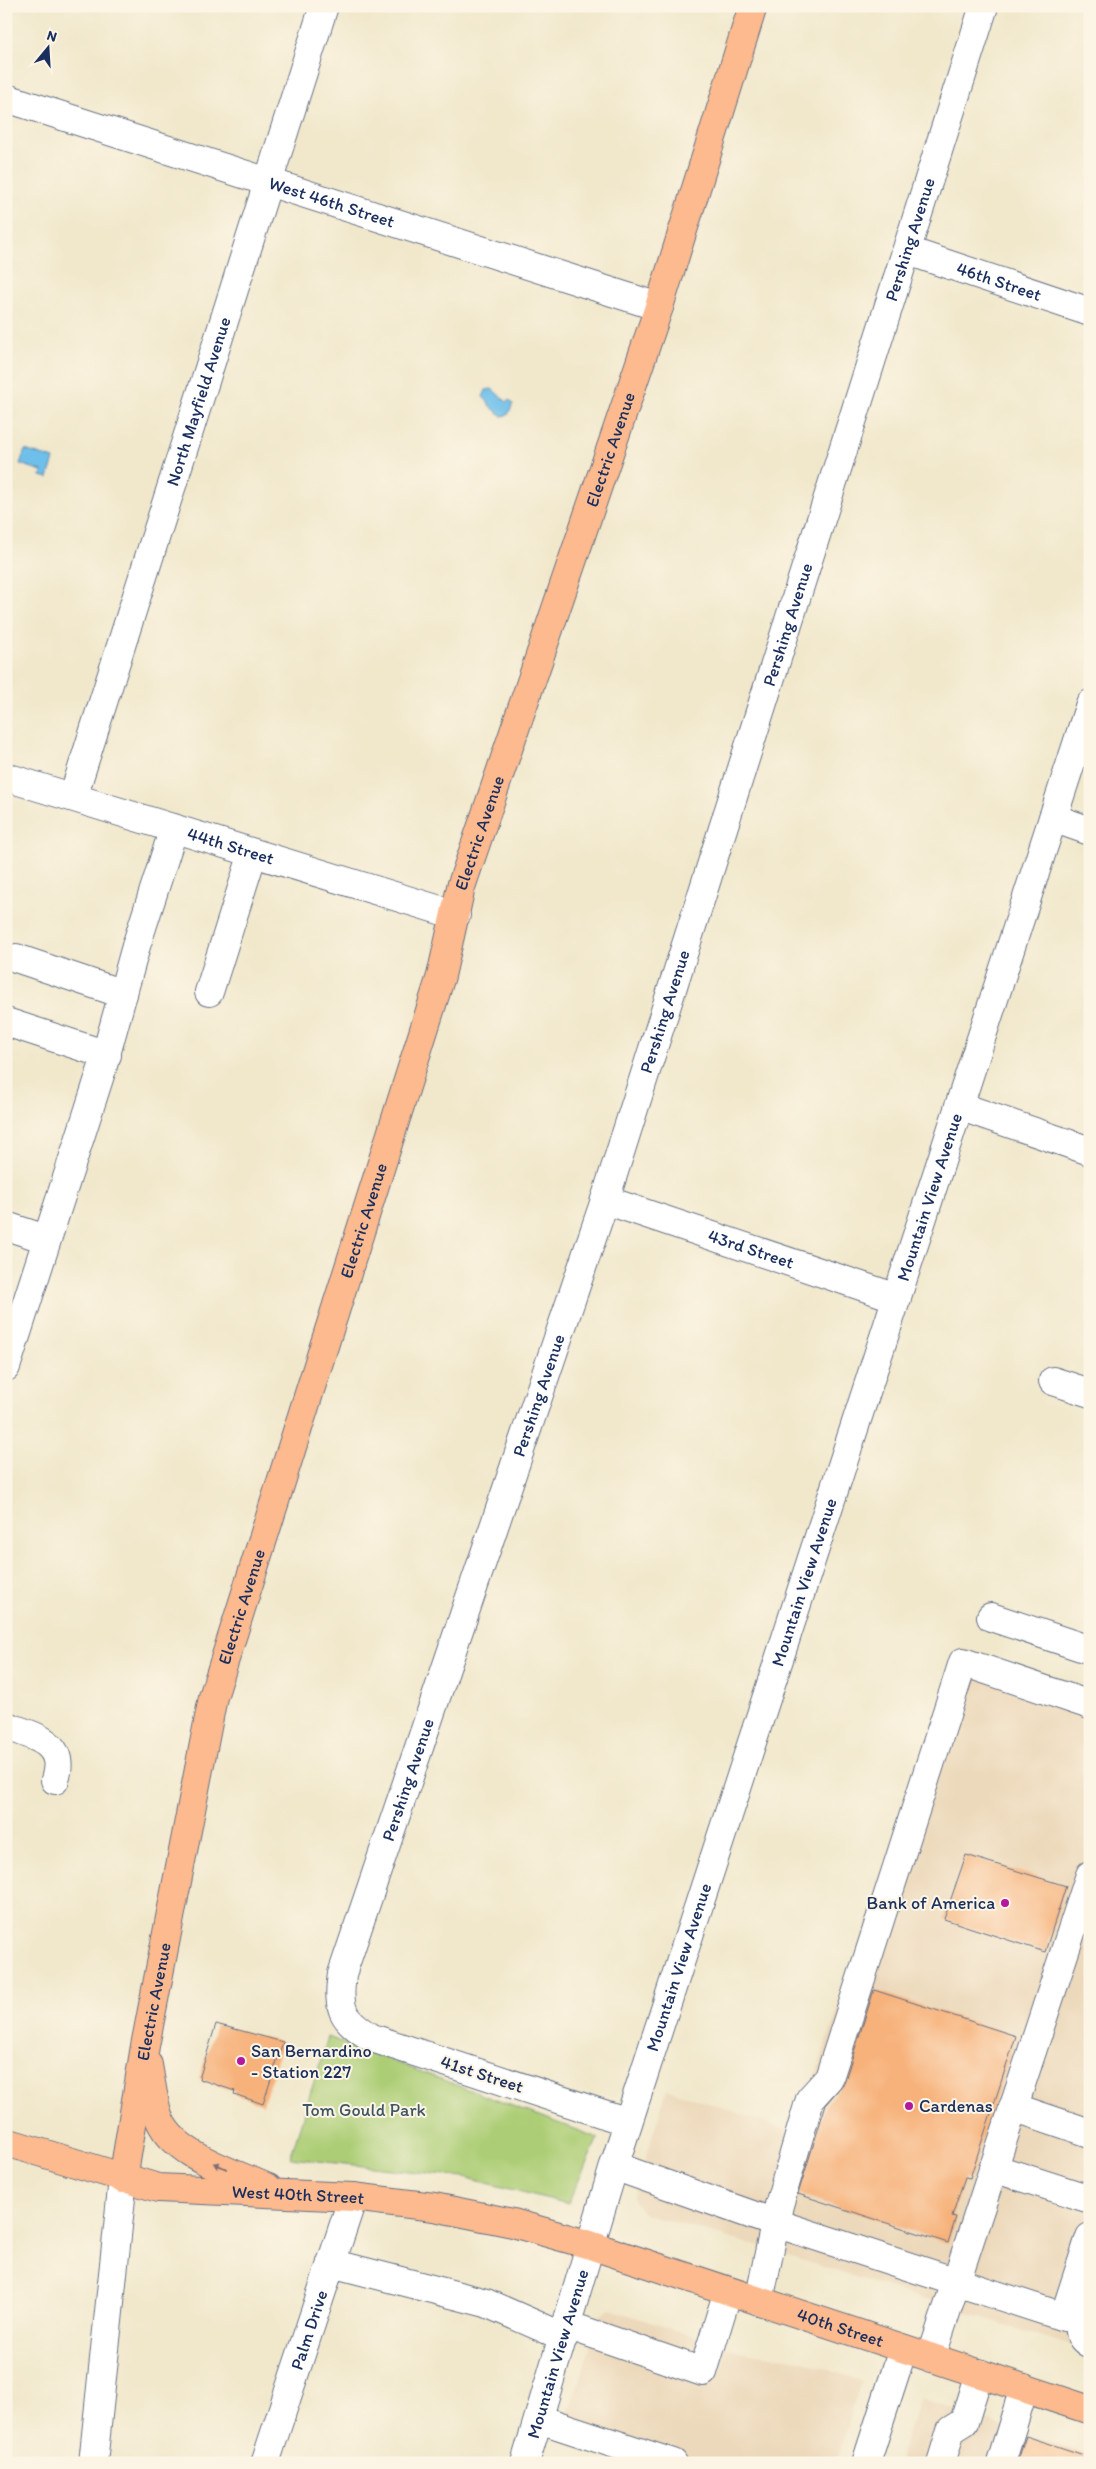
<svg xmlns="http://www.w3.org/2000/svg" width="1096" height="2469" viewBox="0 0 1096 2469" font-family="Itim,sans-serif">
	<rect width="100%" height="100%" fill="#fcf5e5"/>
	<filter id="ink" filterUnits="userSpaceOnUse"><feTurbulence type="fractalNoise" baseFrequency=".02" numOctaves="2"/><feDisplacementMap in="SourceGraphic" scale="10" xChannelSelector="R" yChannelSelector="G"/><feConvolveMatrix kernelMatrix="1 2 1 2 8 2 1 2 1" color-interpolation-filters="sRGB"/></filter>
	<filter id="wash" filterUnits="userSpaceOnUse"><feTurbulence type="fractalNoise" baseFrequency=".0096" numOctaves="4" result="noise"/><feDisplacementMap in="SourceGraphic" scale="20" xChannelSelector="R" yChannelSelector="G"/><feGaussianBlur stdDeviation="1.12" result="paint"/><feColorMatrix in="noise" values="0 0 0 0 0 0 0 0 0 0 0 0 0 0 0 0 0 1.4 0 .05"/><feComposite in="paint" operator="in"/></filter>
	<g filter="url(#wash)">
		<rect width="100%" height="100%" fill="#f1e8cc"/>
		<!-- built -->
		<g fill="#ecd8ba">
			<polygon points="961,1648 1090,1691 1090,2352 763,2248 643,2213 633,2199 667,2089 796,2133"/>
			<polygon points="610,2309 742,2352 800,2360 861,2381 836,2463 626,2463 559,2441 601,2315"/>
			<polygon points="920,2399 1090,2455 1090,2463 898,2463"/>
		</g>
		<!-- green -->
		<polygon fill="#accd75" stroke="#647e6a" points="328,2037 598,2138 568,2204 464,2177 290,2158"/>
		<!-- water -->
		<g fill="#6ec0ea" stroke="#4478a4">
			<polygon points="492,389 507,402 510,400 513,404 508,415 502,416 489,405 489,403 483,397 486,390"/>
			<polygon points="25,450 54,459 48,478 41,476 42,471 20,464"/>
		</g>
		<g id="blocks">
			<!-- building -->
			<g fill="#f7b27b">
				<polygon points="966,1855 1066,1886 1045,1952 944,1919"/>
				<polygon points="874,1990 1016,2036 970,2178 965,2177 952,2216 956,2217 948,2243 798,2194 826,2104 844,2083"/>
				<polygon points="216,2024 283,2042 263,2104 234,2094 235,2091 199,2079"/>
				<polygon points="1026,2436 1090,2457 1090,2463 1017,2463"/>
			</g>
		</g>
	</g>
	<g filter="url(#ink)">
		<use href="#blocks" fill-opacity="0" stroke="#667084" stroke-width="1"/>
		<g fill="none" stroke-linecap="round" stroke-linejoin="round">
			<!-- minor casing -->
			<g stroke="#667084" stroke-width="30">
				<g id="minor">
					<path id="s1" d="M6 98 659 307"/>
					<path id="s2" d="M908 251 1090 312"/>
					<path id="s3" d="M6 777 456 915"/>
					<path id="s4" d="M73 797 324 6"/>
					<polyline points="1053,818 1090,831"/>
					<polyline points="16,958 123,994"/>
					<polyline points="209,992 253,853"/>
					<polyline points="6,1022 107,1055"/>
					<polyline points="959,1106 1090,1151"/>
					<path id="s5" d="M605 1200 897 1298"/>
					<polyline points="6,1226 46,1239"/>
					<polyline points="6,1367 102,1069 136,946 174,828"/>
					<polyline points="1053,1381 1090,1393"/>
					<polyline points="991,1617 1090,1650"/>
					<path d="M6 1726C34 1736 67 1742 55 1780"/>
					<polyline points="1013,2107 1090,2133"/>
					<path id="s6" d="M628 2122 372 2038C342 2019 337 2010 342 1974L605 1200 984 6"/>
					<polyline points="614,2166 775,2223 1064,2317 1090,2237"/>
					<polyline points="993,2168 1090,2199"/>
					<polyline points="331,2263 486,2303 564,2337"/>
					<path d="M1090 2293C1084 2310 1070 2334 1090 2344"/>
					<polyline points="759,2301 779,2205 810,2099 829,2078 963,1662 1090,1705"/>
					<polyline points="567,2325 703,2372 728,2291"/>
					<polyline points="931,2358 1090,1875"/>
					<polyline points="539,2419 673,2463"/>
					<polyline points="93,2463 123,2179"/>
					<path id="s7" d="M265 2463 353 2197"/>
					<path id="s8" d="M525 2463 614 2166 1090 704"/>
					<polyline points="866,2463 903,2349"/>
					<polyline points="941,2463 951,2430 964,2422 979,2373"/>
					<polyline points="1001,2463 1024,2388"/>
				</g>
			</g>
			<!-- major casing -->
			<g stroke="#667084" stroke-width="30">
				<g id="major">
					<path d="M148 2065C151 2081 153 2099 158 2115 170 2155 233 2172 268 2188"/>
					<path id="s9" d="M6 2142 158 2188 353 2197 434 2207 513 2223 590 2245 1090 2410"/>
					<path id="s10" d="M123 2179 145 2046 213 1697 441 976 461 887 659 307 753 6"/>
				</g>
			</g>
			<!-- minor -->
			<use href="#minor" stroke="#fff" stroke-width="28"/>
			<!-- major -->
			<use href="#major" stroke="#fcba8e" stroke-width="28"/>
		</g>
		<!-- one-way arrows -->
		<defs><path id="oneway-solid" d="M-6-.8H1V-3.2L6.5 0L1 3.2V.8H-6Z" transform="scale(1.25)"/></defs>
		<use fill="#806e74" href="#oneway-solid" transform="translate(220 2166) rotate(-156)"/>
	</g>
	<!-- markers -->
	<g fill="#b5179e" stroke="#fcf5e5" stroke-width="2">
		<circle cx="1005" cy="1903" r="5"/>
		<circle cx="241" cy="2061" r="5"/>
		<circle cx="909" cy="2106" r="5"/>
	</g>
	<g text-anchor="middle" stroke-width="4" stroke-linejoin="round" paint-order="stroke">
		<!-- street labels -->
		<g font-size="18" fill="#1b2f5e" stroke="#fcf5e5">
			<text dy="6" stroke="none"><textPath href="#s1" startOffset="342">West 46th Street</textPath></text>
			<text dy="6" stroke="none"><textPath href="#s6" startOffset="2172">Pershing Avenue</textPath></text>
			<text dy="6" stroke="none"><textPath href="#s2" startOffset="96">46th Street</textPath></text>
			<text dy="6" stroke="none"><textPath href="#s4" startOffset="415">North Mayfield Avenue</textPath></text>
			<text dy="6" stroke="none"><textPath href="#s10" startOffset="1800">Electric Avenue</textPath></text>
			<text dy="6" stroke="none"><textPath href="#s6" startOffset="1768">Pershing Avenue</textPath></text>
			<text dy="6" stroke="none"><textPath href="#s10" startOffset="1395">Electric Avenue</textPath></text>
			<text dy="6" stroke="none"><textPath href="#s3" startOffset="235">44th Street</textPath></text>
			<text dy="6" stroke="none"><textPath href="#s6" startOffset="1362">Pershing Avenue</textPath></text>
			<text dy="6" stroke="none"><textPath href="#s8" startOffset="1329">Mountain View Avenue</textPath></text>
			<text dy="6" stroke="none"><textPath href="#s10" startOffset="990">Electric Avenue</textPath></text>
			<text dy="6" stroke="none"><textPath href="#s5" startOffset="154">43rd Street</textPath></text>
			<text dy="6" stroke="none"><textPath href="#s6" startOffset="958">Pershing Avenue</textPath></text>
			<text dy="6" stroke="none"><textPath href="#s8" startOffset="924">Mountain View Avenue</textPath></text>
			<text dy="6" stroke="none"><textPath href="#s10" startOffset="585">Electric Avenue</textPath></text>
			<text dy="6" stroke="none"><textPath href="#s6" startOffset="552">Pershing Avenue</textPath></text>
			<text dy="6" stroke="none"><textPath href="#s8" startOffset="519">Mountain View Avenue</textPath></text>
			<text dy="6" stroke="none"><textPath href="#s10" startOffset="180">Electric Avenue</textPath></text>
			<text transform="translate(482 2074) rotate(18)" y="6">41st Street</text>
			<text dy="6" stroke="none"><textPath href="#s9" startOffset="299">West 40th Street</textPath></text>
			<text dy="6" stroke="none"><textPath href="#s9" startOffset="860">40th Street</textPath></text>
			<text dy="6" stroke="none"><textPath href="#s7" startOffset="140">Palm Drive</textPath></text>
			<text dy="6" stroke="none"><textPath href="#s8" startOffset="114">Mountain View Avenue</textPath></text>
		</g>
		<!-- poi labels -->
		<g font-size="18" fill="#1b2f5e" stroke="#fcf5e5" text-anchor="start">
			<text x="995" y="1909" text-anchor="end">Bank of America</text>
			<text x="251" y="2057">San Bernardino<tspan x="251" dy="21">- Station 227</tspan></text>
			<text x="919" y="2112">Cardenas</text>
		</g>
		<!-- park labels -->
		<g font-size="18" fill="#3f5664" stroke="#fcf5e5">
			<text x="364" y="2116">Tom Gould Park</text>
		</g>
	</g>
	<!-- margin -->
	<rect width="1096" height="2469" fill="none" stroke="#fcf5e5" stroke-width="25"/>
	<!-- north arrow -->
	<g transform="translate(48 48) rotate(18)" stroke="#fcf5e5" stroke-width="4" paint-order="stroke">
	<path d="M0-4L9 19L0 12L-9 19Z" fill="#1b2f5e"/>
	<text y="-8" font-size="14" font-weight="bold" text-anchor="middle" fill="#1b2f5e">N</text>
	</g>
</svg>
